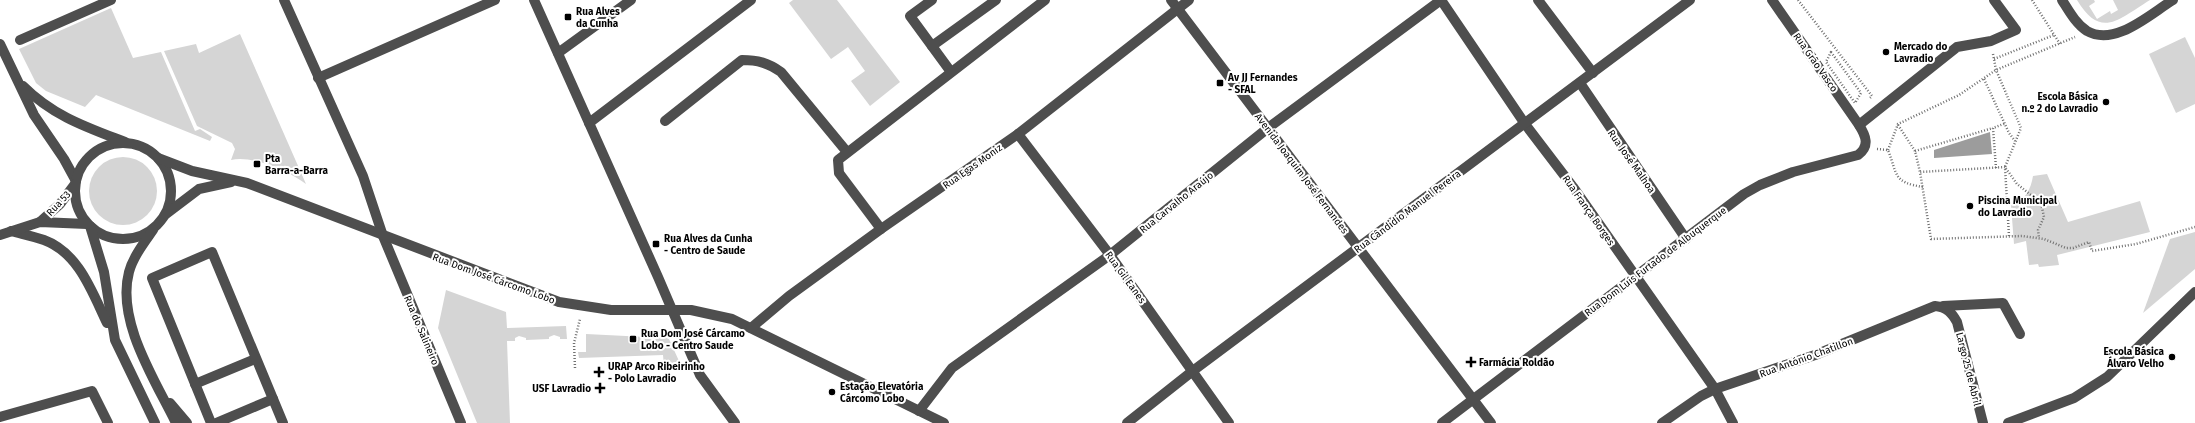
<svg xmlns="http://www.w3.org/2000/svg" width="2195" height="423" viewBox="0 0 2195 423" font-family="'Fira Sans',sans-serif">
	<rect width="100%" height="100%" fill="#fff"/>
	<!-- green -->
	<g fill="#d5d5d5">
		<polygon points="793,0 837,0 900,82 870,106 851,81 865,71 848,47 831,59 789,3"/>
		<path d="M2077 0H2094L2095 2 2089 6 2097 19 2110 11 2111 14 2118 10 2113 0H2150C2119 19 2101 40 2077 0Z"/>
		<polygon points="111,8 133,58 161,52 195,131 200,129 212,137 210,141 96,95 85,107 46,91 36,83 19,49"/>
		<path d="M240 34 306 184C288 171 253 155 231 160L235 149 232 143 197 126 164 51 196 44 199 53Z"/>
		<polygon points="2185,37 2195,58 2195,104 2176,113 2149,54"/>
		<circle cx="123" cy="191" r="34"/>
		<path d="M2047 174 2068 222 2140 201 2150 232 2057 255 2059 265 2039 267 2038 264 2029 265 2026 241 2014 244 2011 205C2025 201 2031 189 2033 176Z"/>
		<polygon points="2195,232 2195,269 2143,313 2170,239"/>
		<polygon points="446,290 506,312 507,328 566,326 567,339 560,339 560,337 554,335 549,337 549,339 526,340 526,338 519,336 515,338 515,341 507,341 510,423 477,423 438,328"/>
		<polygon points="586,334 666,338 669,339 679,361 664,366 663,355 579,358 578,352 586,352"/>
	</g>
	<!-- water -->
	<polygon fill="#9c9c9c" points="1990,132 1992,154 1934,158 1934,150"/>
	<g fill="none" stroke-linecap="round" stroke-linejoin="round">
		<!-- path -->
		<g stroke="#707070" stroke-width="2.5" stroke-dasharray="1 2" stroke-linecap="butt">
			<polyline points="1798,0 1872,96 1870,98"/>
			<polyline points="2032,0 2060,44"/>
			<polygon points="1831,52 1861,93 1855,103 1826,62"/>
			<polyline points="1993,54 1996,70 2021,128 2005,167 2017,184 2041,203 2044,217 2038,230 2039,238"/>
			<polyline points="1994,59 2054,35"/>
			<polyline points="1984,79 2009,133 2015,141"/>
			<polyline points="1898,125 1915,151 1920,172"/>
			<path d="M1877 149 1888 150C1898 176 1893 182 1923 187"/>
			<polyline points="1888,150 1898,124 1959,95 1996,70 2075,37"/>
			<polyline points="1915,151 1993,128"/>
			<polyline points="1996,168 1993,128 2006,123"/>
			<polyline points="2009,236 2005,167 1920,172 1931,239 2022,236 2044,239 2066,248 2073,248 2089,242 2092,251 2136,244 2195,227"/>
			<polyline points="575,368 574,343 580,319"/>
		</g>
		<!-- minor -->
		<g stroke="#4e4e4e" stroke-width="10">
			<polyline points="284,0 363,176 383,236 461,423"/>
			<polyline points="534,0 658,277 700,375 735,423"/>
			<polyline points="932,0 910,16 951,72"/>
			<polyline points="1171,0 1491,423"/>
			<polyline points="1441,0 1525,124 1573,187 1715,389 1733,423"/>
			<polyline points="1538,0 1593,73"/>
			<path d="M2062 0C2069 11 2076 24 2087 31 2115 47 2150 14 2173 0"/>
			<polyline points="20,40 111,0"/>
			<polyline points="0,44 34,115 64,159 76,181"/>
			<polyline points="932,46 996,0"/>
			<polyline points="558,53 631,0"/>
			<polyline points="318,78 495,0"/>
			<polyline points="1580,83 1686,239"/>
			<path d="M23 86C53 116 86 127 125 142"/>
			<path d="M665 121 742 60C758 60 768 63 781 72L847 152"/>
			<polyline points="589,123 751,0"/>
			<polyline points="1859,125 1957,47 1991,41 2016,30 1994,0"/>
			<polyline points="1018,134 1110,255 1229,423"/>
			<circle cx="123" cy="191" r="48"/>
			<polyline points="158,158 192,171 247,183 559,302 611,310 691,310 732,319 944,423"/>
			<polyline points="166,214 199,189 231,182"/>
			<polyline points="40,222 60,204 75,184"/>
			<polyline points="90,226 104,272 115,340 155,423"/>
			<polyline points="881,229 839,173 838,160 1045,0"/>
			<path d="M153 230C144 243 133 257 129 272 116 321 155 380 176 423"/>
			<path d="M11 231C22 234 33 236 44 240 79 253 92 292 107 323"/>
			<polyline points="0,235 40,222 87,224"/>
			<polyline points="1943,306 2003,303 2020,334"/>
			<polyline points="751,328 789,296 881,229 1018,134 1189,0"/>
			<polyline points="195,384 255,359"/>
			<polyline points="170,403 187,423"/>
			<polyline points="919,411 952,368 1110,255 1268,128 1441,0"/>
			<polyline points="0,417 92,391 108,423"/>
			<polyline points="211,423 152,278 212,252 283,423"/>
			<polyline points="216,423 273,399"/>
			<polyline points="1127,423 1194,370 1690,0"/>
			<path d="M1442 423 1744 194 1760 185 1793 172 1858 155C1870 146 1866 136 1859 125L1772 0"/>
			<path d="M1662 423 1701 396 1715 389 1815 355 1935 306C1947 307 1952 313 1957 322L1983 423"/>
			<polyline points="2008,423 2074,398 2107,377 2195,292"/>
		</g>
	</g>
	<!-- markers -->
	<g fill="#000" stroke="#fff" stroke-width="1.5">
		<rect x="564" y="13" width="8" height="8" rx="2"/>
		<circle cx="1886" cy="52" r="4"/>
		<rect x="1216" y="79" width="8" height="8" rx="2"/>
		<circle cx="2106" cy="102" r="4"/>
		<rect x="253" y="160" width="8" height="8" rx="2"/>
		<circle cx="1970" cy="206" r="4"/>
		<rect x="652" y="240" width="8" height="8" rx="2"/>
		<rect x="629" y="335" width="8" height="8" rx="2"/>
		<circle cx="2172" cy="357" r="4"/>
		<path d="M1469 356h4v4h4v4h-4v4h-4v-4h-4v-4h4z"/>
		<path d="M597 366h4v4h4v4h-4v4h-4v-4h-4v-4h4z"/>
		<path d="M598 382h4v4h4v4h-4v4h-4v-4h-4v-4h4z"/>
		<circle cx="832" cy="392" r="4"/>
	</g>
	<g text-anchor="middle" stroke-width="4" stroke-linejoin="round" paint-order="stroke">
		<!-- poi labels -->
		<g font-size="10" font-weight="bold" fill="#000" stroke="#fff" text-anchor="start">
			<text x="576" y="15">Rua Alves<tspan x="576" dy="12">da Cunha</tspan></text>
			<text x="1894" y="50">Mercado do<tspan x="1894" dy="12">Lavradio</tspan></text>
			<text x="1228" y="81">Av JJ Fernandes<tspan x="1228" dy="12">- SFAL</tspan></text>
			<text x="2098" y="100" text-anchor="end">Escola Básica<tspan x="2098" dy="12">n.º 2 do Lavradio</tspan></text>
			<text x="265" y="162">Pta<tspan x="265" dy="12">Barra-a-Barra</tspan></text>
			<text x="1978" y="204">Piscina Municipal<tspan x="1978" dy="12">do Lavradio</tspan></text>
			<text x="664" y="242">Rua Alves da Cunha<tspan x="664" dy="12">- Centro de Saude</tspan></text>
			<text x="641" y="337">Rua Dom José Cárcamo<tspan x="641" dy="12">Lobo - Centro Saude</tspan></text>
			<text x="2164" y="355" text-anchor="end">Escola Básica<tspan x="2164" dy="12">Álvaro Velho</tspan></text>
			<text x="1479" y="366">Farmácia Roldão</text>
			<text x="608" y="370">URAP Arco Ribeirinho<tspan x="608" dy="12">- Polo Lavradio</tspan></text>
			<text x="840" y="390">Estação Elevatória<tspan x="840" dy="12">Cárcomo Lobo</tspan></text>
			<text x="591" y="392" text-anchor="end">USF Lavradio</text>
		</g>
		<!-- street labels -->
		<g font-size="10" fill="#000" stroke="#fff">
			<text transform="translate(1816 62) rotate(55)" y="4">Rua Grão Vasco</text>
			<text transform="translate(1632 161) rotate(55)" y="4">Rua José Malhoa</text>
			<text transform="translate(972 166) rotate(-35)" y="4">Rua Egas Moniz</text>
			<text transform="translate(1302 173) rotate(53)" y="4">Avenida Joaquim José Fernandes</text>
			<text transform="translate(1176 202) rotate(-39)" y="4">Rua Carvalho Araújo</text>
			<text transform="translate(58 203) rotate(-47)" y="4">Rua 53</text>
			<text transform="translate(1589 210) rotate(55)" y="4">Rua França Borges</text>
			<text transform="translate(1407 211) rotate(-37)" y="4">Rua Cândidio Manuel Pereira</text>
			<text transform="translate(1655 261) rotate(-37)" y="4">Rua Dom Luís Furtado de Albuquerque</text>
			<text transform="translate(1126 277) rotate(54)" y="4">Rua Gil Eanes</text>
			<text transform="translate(494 278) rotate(20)" y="4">Rua Dom José Cárcomo Lobo</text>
			<text transform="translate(422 330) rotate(67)" y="4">Rua do Salineiro</text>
			<text transform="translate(1806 357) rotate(-20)" y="4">Rua António Chatillon</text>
			<text transform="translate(1969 369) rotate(76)" y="4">Largo 25 de Abril</text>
		</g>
	</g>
</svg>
